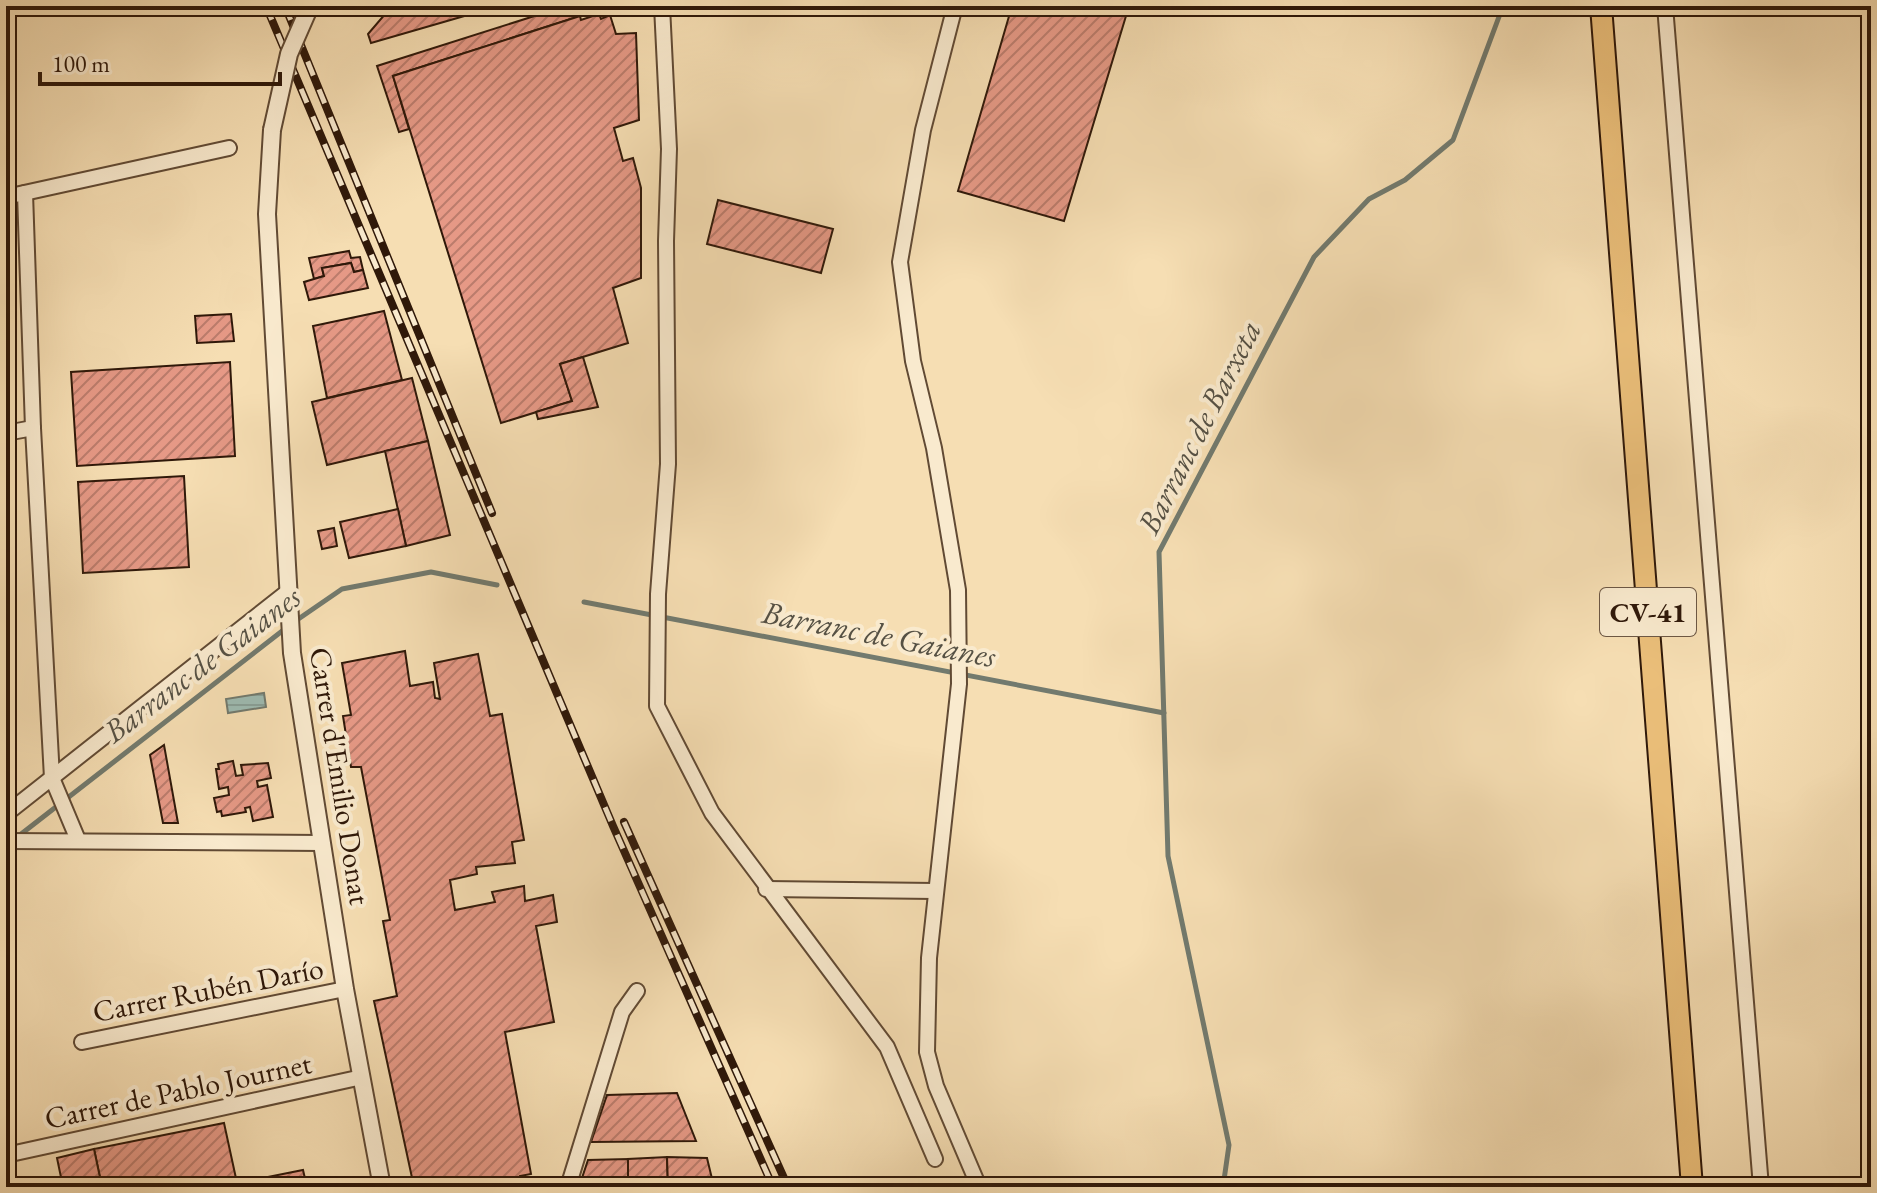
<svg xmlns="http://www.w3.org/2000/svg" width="1877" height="1193" viewBox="0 0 1877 1193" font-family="'EB Garamond',serif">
	<defs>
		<pattern id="water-rules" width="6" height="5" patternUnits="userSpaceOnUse" patternTransform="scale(2)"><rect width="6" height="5" fill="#9ebbb2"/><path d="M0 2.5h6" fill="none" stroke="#88a098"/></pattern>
		<pattern id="building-hatch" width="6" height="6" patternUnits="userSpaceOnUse" patternTransform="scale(2)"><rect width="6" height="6" fill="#e69986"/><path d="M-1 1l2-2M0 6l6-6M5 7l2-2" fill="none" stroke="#bb7c6c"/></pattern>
	</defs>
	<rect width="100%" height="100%" fill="#f6deb3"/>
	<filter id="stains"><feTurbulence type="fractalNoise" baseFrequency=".0025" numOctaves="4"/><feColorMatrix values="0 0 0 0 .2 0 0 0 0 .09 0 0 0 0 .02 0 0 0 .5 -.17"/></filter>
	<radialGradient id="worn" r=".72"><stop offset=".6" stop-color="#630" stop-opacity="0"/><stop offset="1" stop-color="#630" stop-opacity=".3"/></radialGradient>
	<!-- water -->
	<polygon fill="url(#water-rules)" stroke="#727a6e" stroke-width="2" points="264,693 266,707 228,713 226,699"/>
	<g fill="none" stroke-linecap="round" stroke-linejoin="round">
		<!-- stream -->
		<g stroke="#727a6e" stroke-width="5">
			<polyline points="584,602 1164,713"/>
			<polyline points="294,622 342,589 431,572 497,585"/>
			<polyline points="16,838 286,628"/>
			<polyline points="1223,1187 1229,1145 1168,856 1159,552 1314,257 1369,199 1405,180 1453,140 1503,6"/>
		</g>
	</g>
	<!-- building -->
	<g fill="url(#building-hatch)" stroke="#2f1809" stroke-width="2">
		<polygon points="392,6 499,6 371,43 368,34"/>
		<polygon points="566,6 576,6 580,16 393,76 409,129 399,132 377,66"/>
		<polygon points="1012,6 1129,6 1064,221 958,191"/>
		<polygon points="599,14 601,19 610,15 616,34 636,33 639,120 614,128 623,161 633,158 641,188 641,278 613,288 628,343 560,364 572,401 501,423 393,76 580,16 581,20"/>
		<polygon points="718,200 833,229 821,273 707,244"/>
		<polygon points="349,251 351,258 360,257 363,270 354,272 351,263 322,268 324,276 314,279 309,258"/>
		<polygon points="351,263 354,272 363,270 368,288 309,300 304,282 324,276 322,268"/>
		<polygon points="384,311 402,380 327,398 313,326"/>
		<polygon points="231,314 234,341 197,343 195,316"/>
		<polygon points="583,357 598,407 538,419 536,412 572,401 560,364"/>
		<polygon points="230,362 235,456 77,466 71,372"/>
		<polygon points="412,378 428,441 327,465 312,402"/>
		<polygon points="428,441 450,535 406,546 385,451"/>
		<polygon points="184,476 189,567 83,573 78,482"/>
		<polygon points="398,509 406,546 349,558 340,522"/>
		<polygon points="334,528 337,546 322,549 318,531"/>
		<polygon points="6,609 9,609 11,644 6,646"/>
		<polygon points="11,644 13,680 6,681 6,646"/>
		<polygon points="405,651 410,686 433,682 435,698 440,699 434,663 478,654 490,716 502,714 524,840 512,842 515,863 476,867 477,874 450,880 455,910 495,902 492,892 524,886 525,901 553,895 557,922 536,926 554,1022 505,1032 531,1174 520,1176 522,1187 414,1187 374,1001 397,996 383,921 390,920 361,767 351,767 343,716 351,715 342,663"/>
		<polygon points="13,680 15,717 6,719 6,681"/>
		<polygon points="15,717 16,762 6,764 6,719"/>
		<polygon points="164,745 178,823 163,823 150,755"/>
		<polygon points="233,761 236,776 243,775 241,765 268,763 271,778 257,781 258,787 267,785 273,817 253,821 250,807 245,808 246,812 222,816 221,811 217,812 214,798 229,795 228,787 219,789 216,769 219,769 218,764"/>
		<polygon points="677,1093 696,1141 591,1142 607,1095"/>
		<polygon points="224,1123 237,1183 303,1170 307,1187 102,1187 94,1149"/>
		<polygon points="94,1149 102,1187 63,1187 57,1158"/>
		<polygon points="667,1157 668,1187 628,1187 628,1159"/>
		<polygon points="667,1157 707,1158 714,1187 668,1187"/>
		<polygon points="628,1159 628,1187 579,1187 588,1160"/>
	</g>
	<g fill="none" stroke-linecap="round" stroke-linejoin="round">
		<!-- minor casing -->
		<g stroke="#614a34" stroke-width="18">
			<g id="minor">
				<polyline points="662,6 669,149 666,241 668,464 658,594 657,706 712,813 887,1047 935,1159"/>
				<polyline points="955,6 923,130 900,262 913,361 934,448 958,590 959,684 929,958 927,1052 936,1086 979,1187"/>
				<polyline points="1665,6 1761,1187"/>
				<polyline points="25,193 33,428 52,778 78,840"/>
				<polyline points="6,197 229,148"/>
				<polyline points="6,433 33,428"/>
				<polyline points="6,814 286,593"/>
				<polyline points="6,841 322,843"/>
				<polyline points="766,889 935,891"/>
				<polyline points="82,1042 345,989"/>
				<polyline points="6,1155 362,1077"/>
				<polyline points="568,1187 622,1012 637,991"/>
			</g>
		</g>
		<!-- tertiary casing -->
		<g stroke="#614a34" stroke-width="20">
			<polyline id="tertiary" points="272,130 267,214 292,653 345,989 382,1187"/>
		</g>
		<!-- primary casing -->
		<g stroke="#2f1809" stroke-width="24">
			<polyline id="primary" points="1601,6 1692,1187"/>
		</g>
		<!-- minor -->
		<use href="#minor" stroke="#f9eace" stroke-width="14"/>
		<!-- tertiary -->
		<use href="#tertiary" stroke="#f9eace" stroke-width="16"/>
		<!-- primary -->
		<use href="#primary" stroke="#ebbf7a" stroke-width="20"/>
		<!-- rail casing -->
		<g stroke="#2f1809" stroke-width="8">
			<g id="rail">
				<polyline points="266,6 613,826 773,1187"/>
				<polyline points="285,6 492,513"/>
				<polyline points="624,822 788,1187"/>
			</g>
		</g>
		<!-- rail -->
		<use href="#rail" stroke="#f9eace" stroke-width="5" stroke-dasharray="15" stroke-linecap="butt"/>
		<!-- tertiary-bridge casing -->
		<g stroke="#614a34" stroke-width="20" stroke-linecap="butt">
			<polyline id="tertiary-bridge" points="272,130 289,54 310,6"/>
		</g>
		<!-- tertiary-bridge -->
		<use href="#tertiary-bridge" stroke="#f9eace" stroke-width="16"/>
	</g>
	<g text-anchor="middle" stroke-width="8" stroke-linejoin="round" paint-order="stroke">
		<!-- shield labels -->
		<rect fill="#f9eace" stroke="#6c5744" stroke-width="2" x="1600" y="588" width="96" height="48" rx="6"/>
		<g font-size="28" font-weight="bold" fill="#2f1809">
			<text x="1648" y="622">CV-41</text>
		</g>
		<!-- street labels -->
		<g font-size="30" fill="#2f1809" stroke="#f9eace">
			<text transform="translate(340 776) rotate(81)" y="10">Carrer d'Emilio Donat</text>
			<text transform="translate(208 990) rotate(-11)" y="10">Carrer Rubén Darío</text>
			<text transform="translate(178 1091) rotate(-12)" y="10">Carrer de Pablo Journet</text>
		</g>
		<!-- water labels -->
		<g font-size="32" font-style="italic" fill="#565144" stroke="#f9eace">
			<text transform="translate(1199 427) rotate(-63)" y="11">Barranc de Barxeta</text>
			<text transform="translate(879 634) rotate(11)" y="11">Barranc de Gaianes</text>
			<text transform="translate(202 664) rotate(-37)" y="11">Barranc de Gaianes</text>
		</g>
	</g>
	<!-- margin -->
	<rect width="1877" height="1193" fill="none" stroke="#f6deb3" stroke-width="32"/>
	<rect x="8" y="8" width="1861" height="1177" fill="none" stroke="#2f1809" stroke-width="4"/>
	<rect x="16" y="16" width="1845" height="1161" fill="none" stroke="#2f1809" stroke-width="2"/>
	<!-- scale -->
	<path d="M40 72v12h240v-12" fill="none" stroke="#2f1809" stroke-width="4"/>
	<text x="52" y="72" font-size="24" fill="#2f1809" stroke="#f9eace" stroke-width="6" paint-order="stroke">100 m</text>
	<rect width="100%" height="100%" filter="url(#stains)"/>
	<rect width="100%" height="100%" fill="url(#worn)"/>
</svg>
